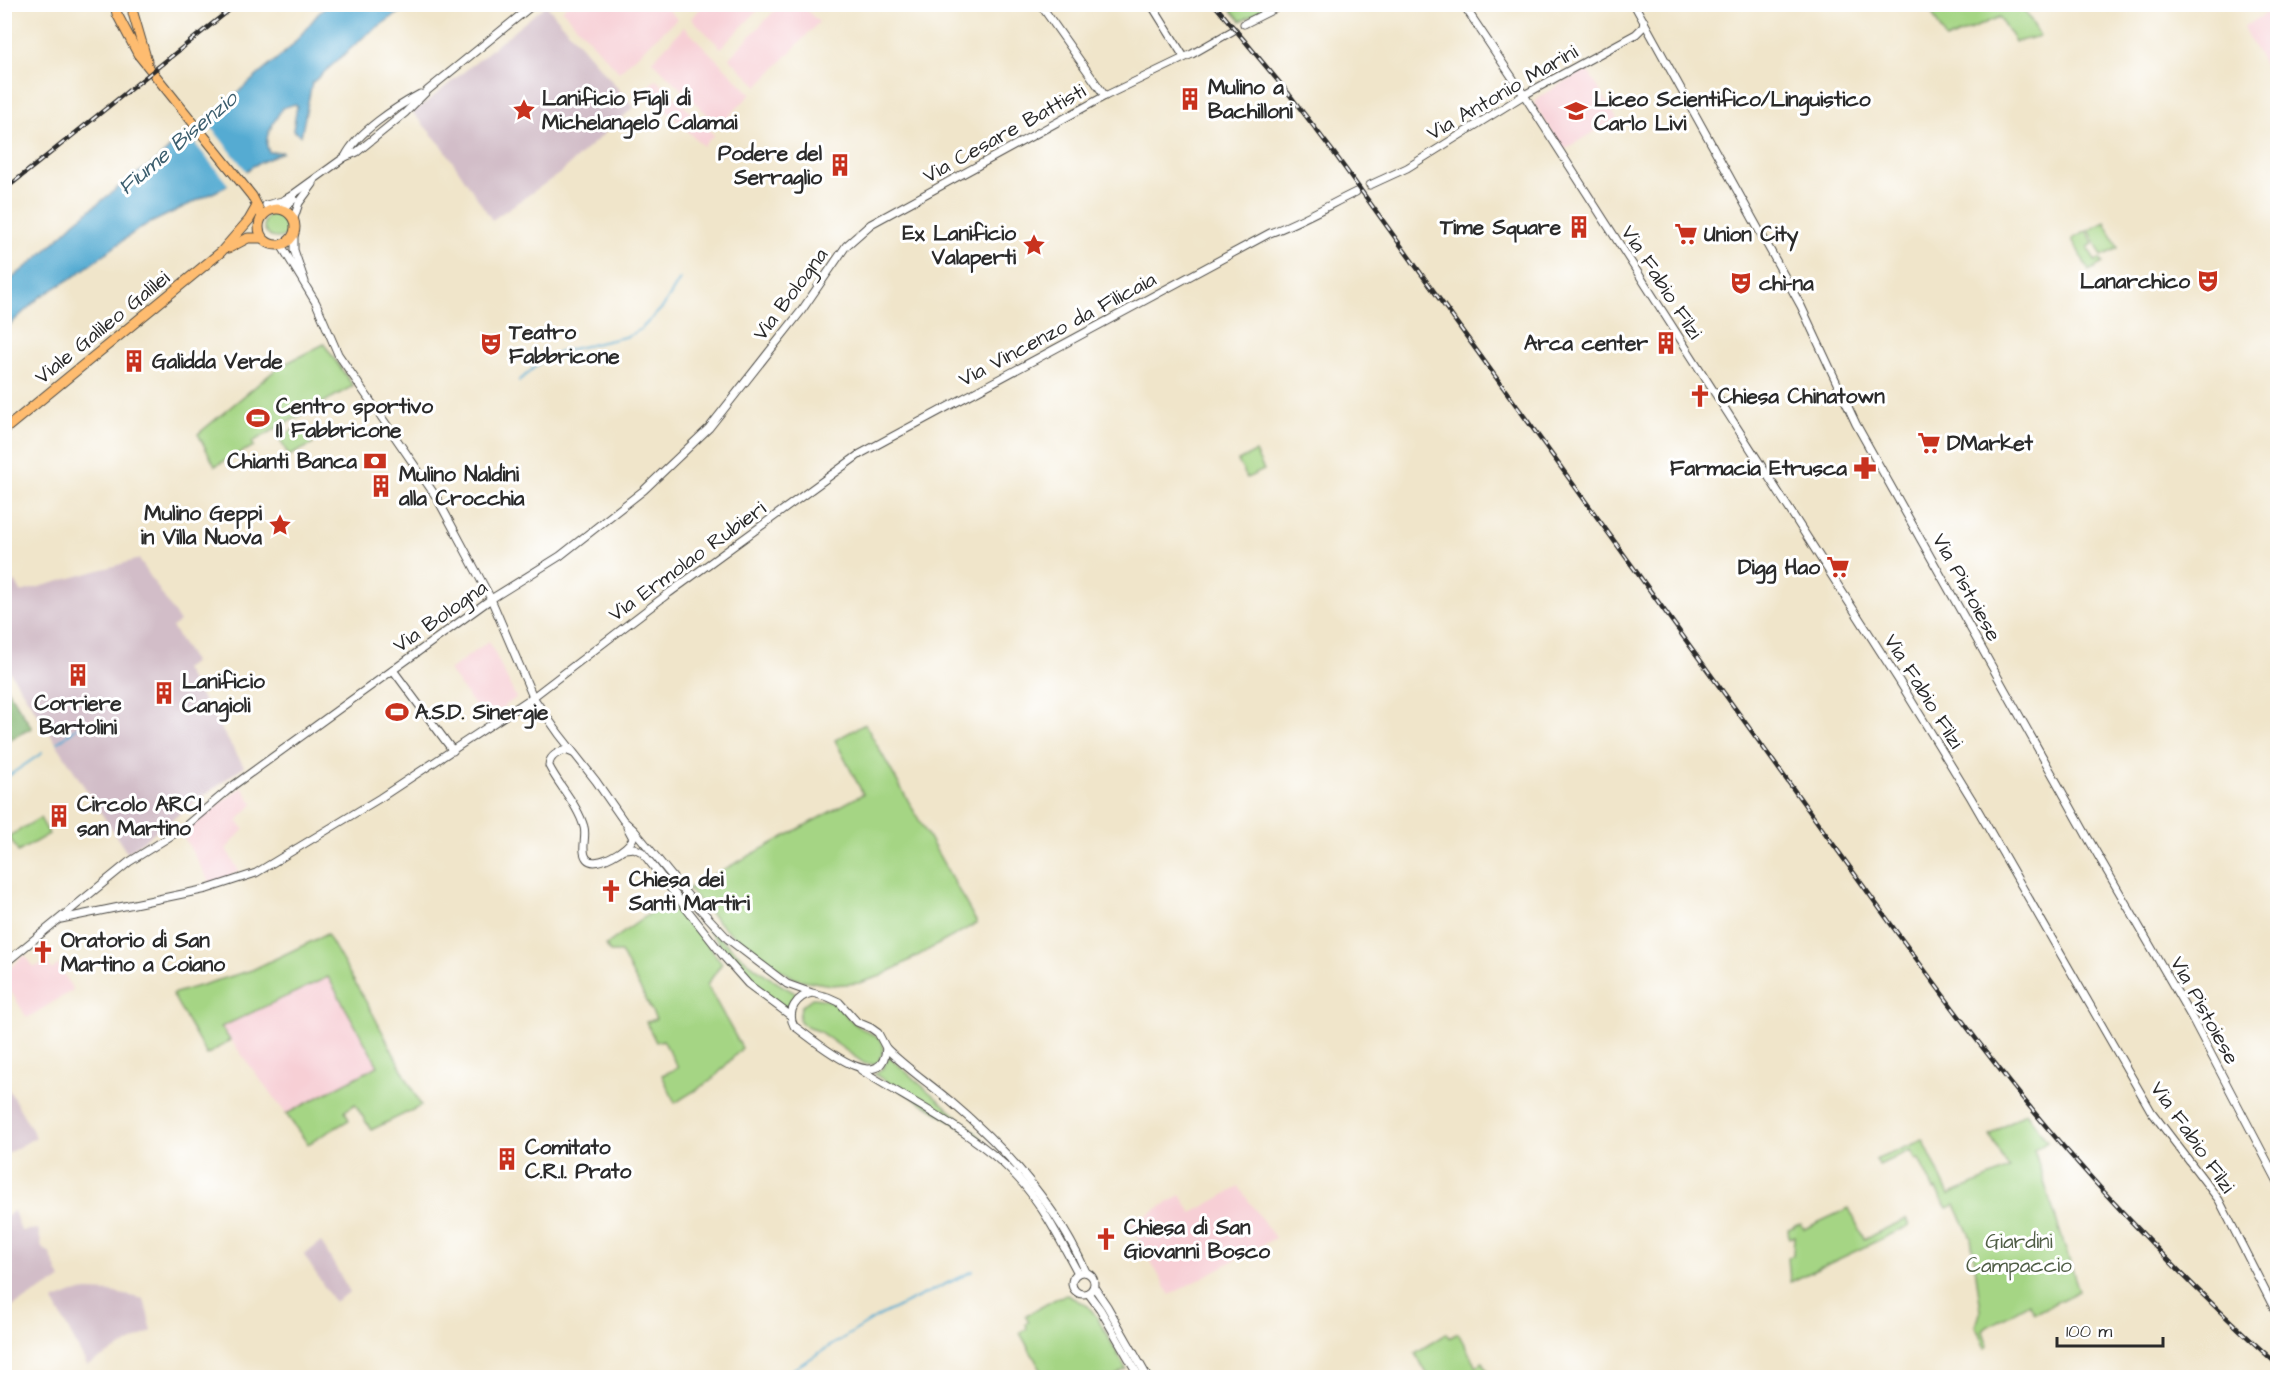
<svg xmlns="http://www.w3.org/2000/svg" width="2282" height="1382" viewBox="0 0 2282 1382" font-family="'Architects Daughter',sans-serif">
	<rect width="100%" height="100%" fill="#fff"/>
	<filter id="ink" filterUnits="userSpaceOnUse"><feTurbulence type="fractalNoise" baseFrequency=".0167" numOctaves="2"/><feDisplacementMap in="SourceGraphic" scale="12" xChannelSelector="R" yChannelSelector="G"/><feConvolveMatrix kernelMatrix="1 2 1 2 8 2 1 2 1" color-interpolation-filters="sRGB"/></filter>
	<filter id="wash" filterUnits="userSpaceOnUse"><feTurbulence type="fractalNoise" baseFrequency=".008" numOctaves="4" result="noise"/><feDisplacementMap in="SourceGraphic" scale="24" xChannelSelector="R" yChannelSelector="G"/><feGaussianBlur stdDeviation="1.35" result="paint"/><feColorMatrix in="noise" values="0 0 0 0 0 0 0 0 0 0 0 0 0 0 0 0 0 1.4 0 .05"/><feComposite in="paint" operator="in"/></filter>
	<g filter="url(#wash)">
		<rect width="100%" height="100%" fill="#f0e5ca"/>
		<!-- built -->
		<g fill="#f7cfd5">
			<polygon points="567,5 664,5 677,19 619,72 562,10"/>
			<polygon points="704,5 704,4 763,5 721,48 691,18"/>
			<polygon points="780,5 801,5 819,22 758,86 729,58"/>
			<polygon points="2277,6 2277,87 2243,28"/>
			<polygon points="684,27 751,94 719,126 652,61"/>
			<polygon points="1587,69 1617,119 1563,150 1534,104 1540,96"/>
			<polygon points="656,79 714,135 703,146 645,90"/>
			<polygon points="489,641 516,698 485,720 449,670"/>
			<polygon points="242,787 253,804 237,821 244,829 226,849 239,871 211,885 181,832"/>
			<polygon points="25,955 34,967 47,963 52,970 58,964 73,990 27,1018 4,980 5,972"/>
			<polygon points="328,977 379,1066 286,1114 221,1027"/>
			<polygon points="1239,1187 1275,1238 1170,1295 1130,1225 1181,1195 1192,1213"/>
		</g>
		<!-- industrial -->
		<g fill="#d2bdc8">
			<polygon points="546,5 634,107 559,174 492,220 443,147 413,113"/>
			<polygon points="139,559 180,622 172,627 194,662 184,669 244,766 127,853 5,664 4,590 15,581 21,592"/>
			<polygon points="5,1083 36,1137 5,1155 4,1155"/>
			<polygon points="14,1211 21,1231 38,1229 42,1248 49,1252 61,1279 5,1311 5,1217"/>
			<polygon points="321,1242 350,1292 334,1302 304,1255"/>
			<polygon points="88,1291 111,1292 144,1299 152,1331 87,1365 53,1301 73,1293"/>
		</g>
		<!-- green -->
		<g fill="#a5d584" stroke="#688058" stroke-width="1.5">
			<polygon points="1227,5 1272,5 1241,21"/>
			<polygon points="1928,5 2022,5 2040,36 2015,42 1999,17 1946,40"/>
			<circle cx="277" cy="225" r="13"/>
			<polygon points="2105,222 2118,248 2102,256 2089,230"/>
			<polygon points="2087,231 2093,244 2088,247 2095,261 2100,259 2103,263 2089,271 2072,239"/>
			<polygon points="324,344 353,386 252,442 254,446 215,466 198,434 279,367"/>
			<polygon points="302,425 313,444 289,456 279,438"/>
			<polygon points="1255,452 1264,470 1247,478 1238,461"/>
			<polygon points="865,724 977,923 881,976 859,983 831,985 796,979 767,962 724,928 688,889 863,794 835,740"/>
			<polygon points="40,818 49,834 18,852 9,836"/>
			<polygon points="668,896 722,963 707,985 742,1048 712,1080 675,1103 662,1075 678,1068 663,1040 656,1042 646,1022 656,1019 621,952 610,952 606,945 649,914"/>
			<path d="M709 927C735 954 764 976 797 994L786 1008 758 989 707 929Z"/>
			<polygon points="327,934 373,1014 421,1106 371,1130 355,1104 345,1111 349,1120 308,1144 286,1114 378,1066 328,977 221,1027 230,1040 207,1055 172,994 252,970"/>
			<path d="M812 998C839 999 838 1009 855 1024 869 1036 897 1037 876 1064H865L820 1032 802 1024 799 1019 801 1007Z"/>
			<polygon points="889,1057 982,1138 982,1140 874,1074 883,1068"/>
			<polygon points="2026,1112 2047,1141 2034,1150 2079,1291 2035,1313 2029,1303 1987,1327 1983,1331 1988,1346 1985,1349 1976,1326 1981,1310 1971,1238 1955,1205 1947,1208 1936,1189 1934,1190 1919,1159 1916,1160 1911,1150 1879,1165 1875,1160 1923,1140 1949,1195 2009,1169 1990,1135"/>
			<polygon points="1849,1208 1864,1239 1906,1219 1909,1226 1790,1282 1788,1258 1793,1255 1794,1236 1789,1238 1788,1229 1801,1224 1804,1229"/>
			<polygon points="1067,1295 1088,1306 1097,1317 1126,1369 1113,1377 1045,1377 1020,1333 1027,1329 1026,1324 1029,1321 1025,1316 1059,1297"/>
			<polygon points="1447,1333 1450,1338 1458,1333 1476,1366 1482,1362 1490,1375 1487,1378 1429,1377 1415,1353"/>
		</g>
		<!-- forest -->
		<polygon fill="#84b672" stroke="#58704e" stroke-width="1.5" points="5,686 32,728 5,742 4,742"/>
		<!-- water -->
		<path fill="#55abd2" stroke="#406b7e" stroke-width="1.5" d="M328 5H410L366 35 312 83 301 136 293 130 297 106 295 104 282 108C275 122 261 137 269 152H283L253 166 225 187 140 228 75 276 40 297 5 329V284L42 254 75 222 130 178 154 163 182 136 217 110 291 47 318 14Z"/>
		<!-- pier -->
		<polygon fill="#f0e5ca" points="203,117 248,173 230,187 184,130"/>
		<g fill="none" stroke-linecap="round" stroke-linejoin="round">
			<!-- stream -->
			<g stroke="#55abd2" stroke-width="2">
				<polyline points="519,381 543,360 559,352 629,336 641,329 663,307 680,279"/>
				<polyline points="57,743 85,721"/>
				<polyline points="4,779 42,753"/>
				<polyline points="779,1378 877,1317 973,1271"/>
			</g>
		</g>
	</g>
	<g filter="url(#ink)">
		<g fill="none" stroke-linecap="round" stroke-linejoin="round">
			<!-- minor-tunnel -->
			<polyline stroke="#c9c0aa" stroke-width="7" stroke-dasharray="7 3.5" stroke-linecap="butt" points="1356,192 1370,185"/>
			<!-- minor casing -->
			<g stroke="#494743" stroke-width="9">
				<g id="minor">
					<polyline points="1040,4 1105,96"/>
					<polyline points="1151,4 1184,57"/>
					<polyline points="1463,4 1524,95 1898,679 1971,798 2151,1111 2219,1200 2278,1316"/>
					<polyline points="1634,4 1801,306 1856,424 2088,838 2192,1018 2278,1182"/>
					<polyline points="1244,24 1284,4"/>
					<path d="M345 157C357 132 396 107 420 94"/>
					<polyline points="1370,185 1407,168 1524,95 1636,34 1643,27 1644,21"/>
					<polyline points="266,205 282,201 291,196 345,157 357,152 405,113 428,90 534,4"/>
					<polyline points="282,209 294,199"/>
					<polyline points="294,218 299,203 313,184"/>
					<polyline points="294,234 294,250 305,282"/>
					<path d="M281 245 316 303 338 354 437 498 491 599 533 697 559 734 596 781 623 820 634 830 689 897 728 939 787 984 812 993 828 997 839 1002 857 1022 871 1028 878 1033 886 1048C882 1101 812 1038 794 1026 786 1011 797 996 812 993"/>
					<polyline points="393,670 453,751"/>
					<polyline points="517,708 535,707 541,711"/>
					<path d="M573 753 566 750C558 752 549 756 549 766 559 786 578 805 584 827 587 837 580 851 587 859 596 869 629 849 633 838L627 827"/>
					<polyline points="625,849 634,848 642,852 725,958 748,984 791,1016"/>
					<path d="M61 919 207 889 256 873 380 798 533 697 669 593 860 454 1270 233C1300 222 1327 206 1356 192"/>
					<polyline points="4,964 129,862 182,829 234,785 491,599 560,556 644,490 709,428 802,310 846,246 871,224 1105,96 1192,54 1234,30"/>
					<path d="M886 1048C906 1068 929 1083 950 1101 1007 1149 1056 1204 1086 1272"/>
					<path d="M861 1070C913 1103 973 1131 1016 1176 1042 1203 1060 1240 1078 1273"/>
					<circle cx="1083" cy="1283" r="11"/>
					<polyline points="1094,1287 1107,1306 1148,1378"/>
					<polyline points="1088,1293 1100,1309 1140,1378"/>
				</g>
			</g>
			<!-- major casing -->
			<g stroke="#494743" stroke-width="11">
				<g id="major">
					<polyline points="119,4 116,9 117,14 138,54 252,196 262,216"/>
					<polyline points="133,13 147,61"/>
					<circle cx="277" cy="227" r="18"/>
					<polyline points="229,248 248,238 262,238"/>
					<polyline points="4,430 221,252 249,220 257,206"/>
				</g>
			</g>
			<!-- minor -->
			<use href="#minor" stroke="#fff" stroke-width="7"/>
			<!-- major -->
			<use href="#major" stroke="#febc70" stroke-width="9"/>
			<!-- rail casing -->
			<g stroke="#2b2b2b" stroke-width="4.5">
				<g id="rail">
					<path d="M1214 4 1289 94 1334 153 1898 934C1953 1009 2008 1084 2070 1154 2135 1228 2204 1299 2278 1365"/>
					<polyline points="4,190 237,4"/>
				</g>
			</g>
			<!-- rail -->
			<use href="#rail" stroke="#fff" stroke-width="2" stroke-dasharray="7" stroke-linecap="butt"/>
		</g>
	</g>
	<!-- icons -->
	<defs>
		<g id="building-bare" transform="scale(1.8)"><path d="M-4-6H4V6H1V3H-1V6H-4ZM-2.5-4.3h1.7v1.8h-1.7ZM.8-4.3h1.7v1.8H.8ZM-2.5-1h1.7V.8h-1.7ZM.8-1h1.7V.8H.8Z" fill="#c8321e" stroke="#fff" stroke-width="2.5" paint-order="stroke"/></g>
		<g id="sight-bare" transform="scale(1.8)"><path d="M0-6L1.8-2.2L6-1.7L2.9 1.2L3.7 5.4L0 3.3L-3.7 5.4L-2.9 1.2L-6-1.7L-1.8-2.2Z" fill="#c8321e" stroke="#fff" stroke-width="2.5" paint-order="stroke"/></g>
		<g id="school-bare" transform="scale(1.8)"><path d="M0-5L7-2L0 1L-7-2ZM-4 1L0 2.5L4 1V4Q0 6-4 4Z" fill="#c8321e" stroke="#fff" stroke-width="2.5" paint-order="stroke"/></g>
		<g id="supermarket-bare" transform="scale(1.8)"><path d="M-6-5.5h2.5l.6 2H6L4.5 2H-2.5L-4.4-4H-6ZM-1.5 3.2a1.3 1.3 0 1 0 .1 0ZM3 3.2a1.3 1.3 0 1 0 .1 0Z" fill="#c8321e" stroke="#fff" stroke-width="2.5" paint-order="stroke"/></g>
		<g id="theatre-bare" transform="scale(1.8)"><path d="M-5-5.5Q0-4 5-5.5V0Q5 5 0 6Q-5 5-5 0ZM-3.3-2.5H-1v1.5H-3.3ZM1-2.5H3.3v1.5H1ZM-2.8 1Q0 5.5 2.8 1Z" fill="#c8321e" stroke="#fff" stroke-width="2.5" paint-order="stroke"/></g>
		<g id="church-bare" transform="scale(1.8)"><path d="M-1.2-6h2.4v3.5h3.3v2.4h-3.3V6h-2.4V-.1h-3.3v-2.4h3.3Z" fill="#c8321e" stroke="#fff" stroke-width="2.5" paint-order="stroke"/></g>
		<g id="stadium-bare" transform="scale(1.8)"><path d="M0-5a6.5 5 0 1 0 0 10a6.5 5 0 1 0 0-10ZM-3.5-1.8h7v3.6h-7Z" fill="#c8321e" stroke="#fff" stroke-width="2.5" paint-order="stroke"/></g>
		<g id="bank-bare" transform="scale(1.8)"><path d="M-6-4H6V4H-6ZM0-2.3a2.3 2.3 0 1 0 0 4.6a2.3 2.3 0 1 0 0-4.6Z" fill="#c8321e" stroke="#fff" stroke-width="2.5" paint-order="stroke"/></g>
		<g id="pharmacy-bare" transform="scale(1.8)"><path d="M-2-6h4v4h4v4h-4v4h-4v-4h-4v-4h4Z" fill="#c8321e" stroke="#fff" stroke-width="2.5" paint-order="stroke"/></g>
	</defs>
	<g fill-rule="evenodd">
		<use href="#building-bare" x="1190" y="99"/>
		<use href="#sight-bare" x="524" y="110"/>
		<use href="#school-bare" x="1576" y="111"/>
		<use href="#building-bare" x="840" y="165"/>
		<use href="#building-bare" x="1579" y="227"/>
		<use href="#supermarket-bare" x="1686" y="234"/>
		<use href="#sight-bare" x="1034" y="245"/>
		<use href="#theatre-bare" x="2208" y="281"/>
		<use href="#theatre-bare" x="1741" y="283"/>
		<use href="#building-bare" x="1666" y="343"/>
		<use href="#theatre-bare" x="491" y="344"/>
		<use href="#building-bare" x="134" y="361"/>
		<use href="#church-bare" x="1700" y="396"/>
		<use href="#stadium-bare" x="258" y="418"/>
		<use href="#supermarket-bare" x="1929" y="443"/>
		<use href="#bank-bare" x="375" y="461"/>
		<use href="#pharmacy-bare" x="1865" y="468"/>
		<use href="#building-bare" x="381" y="486"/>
		<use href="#sight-bare" x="280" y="525"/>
		<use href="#supermarket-bare" x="1838" y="567"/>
		<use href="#building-bare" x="78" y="675"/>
		<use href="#building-bare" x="164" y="693"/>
		<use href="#stadium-bare" x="397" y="712"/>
		<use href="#building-bare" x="59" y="816"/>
		<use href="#church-bare" x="611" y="891"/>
		<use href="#church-bare" x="43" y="952"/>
		<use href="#building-bare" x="507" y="1159"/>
		<use href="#church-bare" x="1106" y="1239"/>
	</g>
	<g text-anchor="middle" stroke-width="6" stroke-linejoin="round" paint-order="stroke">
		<!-- poi labels -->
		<g font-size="21" font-weight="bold" fill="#2b2b2b" stroke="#fff" text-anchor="start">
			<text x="1208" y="94">Mulino a<tspan x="1208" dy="24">Bachilloni</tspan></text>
			<text x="542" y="105">Lanificio Figli di<tspan x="542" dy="24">Michelangelo Calamai</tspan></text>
			<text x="1594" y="106">Liceo Scientifico/Linguistico<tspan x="1594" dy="24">Carlo Livi</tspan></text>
			<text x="822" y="160" text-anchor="end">Podere del<tspan x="822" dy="24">Serraglio</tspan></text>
			<text x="1561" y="234" text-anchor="end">Time Square</text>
			<text x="1016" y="240" text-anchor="end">Ex Lanificio<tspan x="1016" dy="24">Valaperti</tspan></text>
			<text x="1704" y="241">Union City</text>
			<text x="2190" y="288" text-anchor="end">Lanarchico</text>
			<text x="1759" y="290">chì-na</text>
			<text x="509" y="339">Teatro<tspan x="509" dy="24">Fabbricone</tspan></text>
			<text x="1648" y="350" text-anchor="end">Arca center</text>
			<text x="152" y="368">Galidda Verde</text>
			<text x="1718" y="403">Chiesa Chinatown</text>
			<text x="276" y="413">Centro sportivo<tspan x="276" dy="24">Il Fabbricone</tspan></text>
			<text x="1947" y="450">DMarket</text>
			<text x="357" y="468" text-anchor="end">Chianti Banca</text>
			<text x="1847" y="475" text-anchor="end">Farmacia Etrusca</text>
			<text x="399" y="481">Mulino Naldini<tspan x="399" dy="24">alla Crocchia</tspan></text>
			<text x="262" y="520" text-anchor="end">Mulino Geppi<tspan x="262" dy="24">in Villa Nuova</tspan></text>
			<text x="1820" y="574" text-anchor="end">Digg Hao</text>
			<text x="182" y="688">Lanificio<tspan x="182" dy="24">Cangioli</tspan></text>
			<text x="78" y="710" text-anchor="middle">Corriere<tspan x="78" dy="24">Bartolini</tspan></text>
			<text x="415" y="719">A.S.D. Sinergie</text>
			<text x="77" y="811">Circolo ARCI<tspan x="77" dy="24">san Martino</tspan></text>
			<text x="629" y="886">Chiesa dei<tspan x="629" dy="24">Santi Martiri</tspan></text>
			<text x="61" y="947">Oratorio di San<tspan x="61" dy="24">Martino a Coiano</tspan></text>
			<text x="525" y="1154">Comitato<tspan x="525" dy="24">C.R.I. Prato</tspan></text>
			<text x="1124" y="1234">Chiesa di San<tspan x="1124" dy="24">Giovanni Bosco</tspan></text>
		</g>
		<!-- street labels -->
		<g font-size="21" fill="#2b2b2b" stroke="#fff">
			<text transform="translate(1502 92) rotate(-30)" y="7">Via Antonio Marini</text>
			<text transform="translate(1004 133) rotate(-29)" y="7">Via Cesare Battisti</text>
			<text transform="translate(1662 282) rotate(57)" y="7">Via Fabio Filzi</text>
			<text transform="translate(790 294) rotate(-53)" y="7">Via Bologna</text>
			<text transform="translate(102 327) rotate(-39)" y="7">Viale Galileo Galilei</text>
			<text transform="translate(1057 329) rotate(-28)" y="7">Via Vincenzo da Filicaia</text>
			<text transform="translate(687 561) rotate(-36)" y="7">Via Ermolao Rubieri</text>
			<text transform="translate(1967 587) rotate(61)" y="7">Via Pistoiese</text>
			<text transform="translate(440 616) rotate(-35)" y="7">Via Bologna</text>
			<text transform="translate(1924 691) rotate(58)" y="7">Via Fabio Filzi</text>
			<text transform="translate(2205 1010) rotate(61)" y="7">Via Pistoiese</text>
			<text transform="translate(2193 1137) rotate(55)" y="7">Via Fabio Filzi</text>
		</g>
		<!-- park labels -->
		<g font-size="21" fill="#505e46" stroke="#fff">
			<text x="2019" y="1248">Giardini<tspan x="2019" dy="24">Campaccio</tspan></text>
		</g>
		<!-- water labels -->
		<g font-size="22" font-style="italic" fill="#3c5e6e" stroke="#fff">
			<text transform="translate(177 142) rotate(-40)" y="8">Fiume Bisenzio</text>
		</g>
	</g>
	<!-- margin -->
	<rect width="2282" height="1382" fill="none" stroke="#fff" stroke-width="24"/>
	<!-- scale -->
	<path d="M2057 1337v9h106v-9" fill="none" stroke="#2b2b2b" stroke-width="3"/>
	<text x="2066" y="1337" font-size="18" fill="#2b2b2b" stroke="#ffffff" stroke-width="4.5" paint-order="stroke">100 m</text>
</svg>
